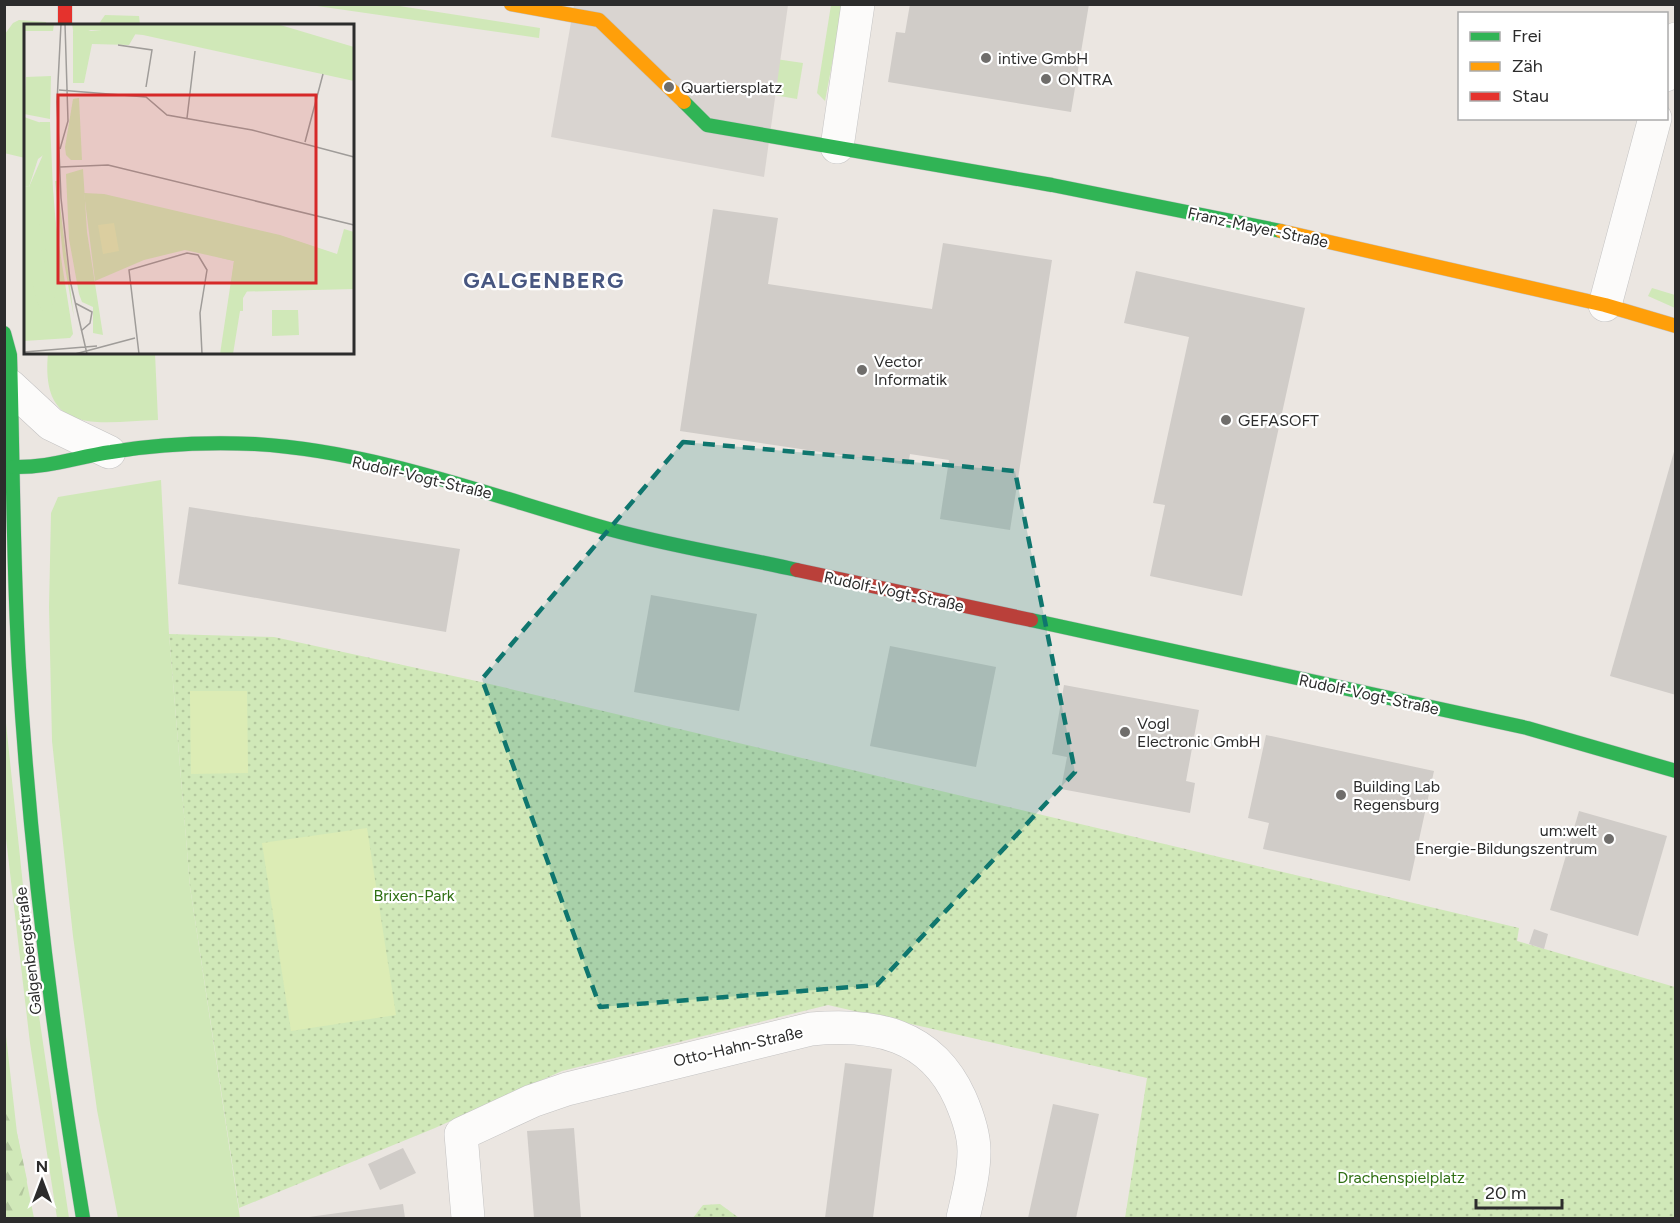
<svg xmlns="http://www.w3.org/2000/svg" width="1680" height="1223" viewBox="0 0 1680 1223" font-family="Figtree,sans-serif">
	<defs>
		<pattern id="forest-firs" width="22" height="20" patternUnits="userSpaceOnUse" patternTransform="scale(1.5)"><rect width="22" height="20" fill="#d0e8b8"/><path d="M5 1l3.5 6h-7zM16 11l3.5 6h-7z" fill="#b3c79e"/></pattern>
		<pattern id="park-dots" width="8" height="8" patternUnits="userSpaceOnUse" patternTransform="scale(1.5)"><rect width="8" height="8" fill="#d0e8b8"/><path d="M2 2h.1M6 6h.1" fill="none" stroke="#b3c79e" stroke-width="1.8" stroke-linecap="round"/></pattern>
	</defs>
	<rect width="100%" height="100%" fill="#ebe6e1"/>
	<!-- grass -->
	<g fill="#d0e8b8">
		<polygon points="310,5 393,5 540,28 539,38"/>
		<polygon points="831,5 843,5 825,101 817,93"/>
		<polygon points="105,15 139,16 140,25 98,25"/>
		<polygon points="19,20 46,22 47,25 26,26 25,158 4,153 5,34 13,23"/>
		<polygon points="762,57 803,63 797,99 757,92"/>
		<polygon points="1652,288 1675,295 1675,308 1648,296"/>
		<path d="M48 353H155L158 420C99 422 40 437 48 353Z"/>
		<polygon points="161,480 169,634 190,887 240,1218 118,1218 97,1110 73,936 52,741 49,607 51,513 58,497"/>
		<polygon points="4,704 31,962 69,1218 57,1218 30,1043 5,830"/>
		<polygon points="4,1018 17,1133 34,1218 5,1218"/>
	</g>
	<!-- forest -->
	<polygon fill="url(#forest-firs)" points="5,1112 17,1133 27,1180 15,1218 5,1218"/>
	<!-- park -->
	<g fill="url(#park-dots)">
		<polygon points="169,634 274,637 481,682 1519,928 1517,941 1675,987 1675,1218 1125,1218 1147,1078 828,1005 562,1071 435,1128 239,1208 190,887"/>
		<polygon points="720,1204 739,1218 693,1218 703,1205"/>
	</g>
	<!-- pitch -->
	<g fill="#dcecb5">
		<polygon points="190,691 247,691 248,773 191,774"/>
		<polygon points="367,828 396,1015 291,1031 262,843"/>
	</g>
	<!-- plaza -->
	<polygon fill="#d9d4d0" points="574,5 788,5 764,177 551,137"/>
	<!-- building -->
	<g fill="#d0ccc8">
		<polygon points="910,4 1089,4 1071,112 888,82 896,32 905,33"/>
		<polygon points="713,209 778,218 768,284 932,309 943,243 1052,260 1010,530 940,519 949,460 910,454 908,465 680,431"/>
		<polygon points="1136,271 1305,308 1242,596 1150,576 1165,505 1153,503 1189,337 1124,323"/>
		<polygon points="1675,448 1676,448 1676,695 1610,676"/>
		<polygon points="189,507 460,549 446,632 178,584"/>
		<polygon points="651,595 757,614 739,711 634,692"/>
		<polygon points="890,646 996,667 976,767 870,746"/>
		<polygon points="1064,685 1199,710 1186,781 1195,783 1190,813 1061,789 1067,757 1052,754"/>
		<polygon points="1266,735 1434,771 1410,881 1263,849 1269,823 1248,818"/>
		<polygon points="1579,811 1667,836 1638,936 1550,910"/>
		<polygon points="1534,929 1548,934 1544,949 1529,944"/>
		<polygon points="845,1063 892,1069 873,1218 825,1218"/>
		<polygon points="1053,1104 1099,1114 1076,1218 1028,1218"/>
		<polygon points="574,1128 581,1218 534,1218 527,1131"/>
		<polygon points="403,1148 416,1173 380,1190 368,1164"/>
		<polygon points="403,1204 405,1218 309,1218 309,1217"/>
	</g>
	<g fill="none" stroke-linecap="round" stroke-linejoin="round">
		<!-- street casing -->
		<g stroke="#c4c3c3" stroke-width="34">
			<g id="street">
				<polyline points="1666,75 1676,39"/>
				<polyline points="837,147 858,4"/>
				<polyline points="1605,305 1655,118"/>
				<polyline points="10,386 51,424 109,452"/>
				<path d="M468 1218 461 1134 532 1101 567 1089 811 1029C875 1023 931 1034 960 1098 967 1114 974 1133 974 1151 974 1174 968 1196 963 1218"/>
			</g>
		</g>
		<!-- fast casing -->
		<g stroke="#c4c3c3" stroke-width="15">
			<g id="fast">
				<polyline points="684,102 707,125 1052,185 1281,231"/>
				<path d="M4 333 10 355C13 459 13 564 19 668 30 853 53 1036 83 1218"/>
				<path d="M13 467C49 468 76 457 111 452 158 444 207 442 255 444 373 451 486 494 598 526 663 545 731 555 797 570"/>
				<polyline points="1031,620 1527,728 1676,771"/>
			</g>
		</g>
		<!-- slow casing -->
		<g stroke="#c4c3c3" stroke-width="15">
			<g id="slow">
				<polyline points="511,4 599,20 684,102"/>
				<polyline points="1281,231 1605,305 1676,326"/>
			</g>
		</g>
		<!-- jam casing -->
		<g stroke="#c4c3c3" stroke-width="15">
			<g id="jam">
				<polyline points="65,4 65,26"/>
				<polyline points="797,570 1031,620"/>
			</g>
		</g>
		<!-- street -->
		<use href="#street" stroke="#fcfbfa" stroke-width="33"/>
		<!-- fast -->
		<use href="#fast" stroke="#30b455" stroke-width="14"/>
		<!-- slow -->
		<use href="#slow" stroke="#ff9f0a" stroke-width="14"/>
		<!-- jam -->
		<use href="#jam" stroke="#e5322d" stroke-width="14"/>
	</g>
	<!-- marked area -->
	<path fill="#0f766e" fill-opacity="0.2" stroke="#0f766e" stroke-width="4.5" stroke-dasharray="12 8" stroke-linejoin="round" d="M683 442 1015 471 1075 772 877 985 600 1007 482 679Z"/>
	<!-- markers -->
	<g fill="#6f6d6b" stroke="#fff" stroke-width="2">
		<circle cx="986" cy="58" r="6"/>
		<circle cx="1046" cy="79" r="6"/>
		<circle cx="669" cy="87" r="6"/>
		<circle cx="862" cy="370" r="6"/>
		<circle cx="1226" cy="420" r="6"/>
		<circle cx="1125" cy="732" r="6"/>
		<circle cx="1341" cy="795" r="6"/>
		<circle cx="1609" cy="839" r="6"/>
	</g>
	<g text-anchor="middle" stroke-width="4.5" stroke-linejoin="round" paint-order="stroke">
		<!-- poi labels -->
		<g font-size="16" fill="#2c2c2c" stroke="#fff" text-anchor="start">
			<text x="998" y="64">intive GmbH</text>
			<text x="1058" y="85">ONTRA</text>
			<text x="681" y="93">Quartiersplatz</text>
			<text x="874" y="367">Vector<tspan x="874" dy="18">Informatik</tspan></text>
			<text x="1238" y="426">GEFASOFT</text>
			<text x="1137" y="729">Vogl<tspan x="1137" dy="18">Electronic GmbH</tspan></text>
			<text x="1353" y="792">Building Lab<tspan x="1353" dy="18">Regensburg</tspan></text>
			<text x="1597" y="836" text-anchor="end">um:welt<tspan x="1597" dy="18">Energie-Bildungszentrum</tspan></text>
		</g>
		<!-- street labels -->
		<g font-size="16" fill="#2c2c2c" stroke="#fff">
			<text transform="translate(1258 227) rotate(12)" y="6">Franz-Mayer-Straße</text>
			<text transform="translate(422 477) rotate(13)" y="6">Rudolf-Vogt-Straße</text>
			<text transform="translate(894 591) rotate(12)" y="6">Rudolf-Vogt-Straße</text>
			<text transform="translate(1369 694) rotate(12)" y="6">Rudolf-Vogt-Straße</text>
			<text transform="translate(28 951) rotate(-97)" y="6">Galgenbergstraße</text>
			<text transform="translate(738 1046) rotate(-13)" y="6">Otto-Hahn-Straße</text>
		</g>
		<!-- park labels -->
		<g font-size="16" fill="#307015" stroke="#fff">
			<text x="414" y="901">Brixen-Park</text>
			<text x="1401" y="1183">Drachenspielplatz</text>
		</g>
		<!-- district labels -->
		<g font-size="22" font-weight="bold" letter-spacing="1.5" fill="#485781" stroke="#fff">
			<text x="544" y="288">GALGENBERG</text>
		</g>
	</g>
	<!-- overview -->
	<g transform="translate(24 24)">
		<rect width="330" height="330" fill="#ebe6e1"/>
		<path d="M0 0H30L29 7H0ZM49 7H111L112 9 105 21 68 20 60 59H49ZM27 52 26 95 0 90 2 53ZM55 74 58 136H47L42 131 41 123 49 75ZM15 98H26L30 189 49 310 46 314 0 317V162L5 163 21 126 24 106ZM59 145 63 208 79 311 69 309V283L58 278 55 270 45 215 42 150ZM31 157H33L50 294 39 232Z" fill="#d0e8b8"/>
		<path d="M0 93 23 101 25 106 22 129 14 135 5 163 0 162ZM20 161 29 166 34 225 31 233 22 228 15 198 14 178ZM7 216 17 223 22 245 31 237 37 246 27 287H19L13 278 0 223ZM201 217 225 264 219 274V287H216L209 330H196L210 237 194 233Z" fill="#d0e8b8"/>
		<path d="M48 0H253L330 23V57L119 11 67 6 50 12ZM60 169 80 170 256 211 313 230 320 205 330 208V265L206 268 210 237 161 226 120 236 71 257ZM248 286H274L275 311 248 312Z" fill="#d0e8b8"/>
		<path d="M90 199 95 227 79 230 74 201Z" fill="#dcecb5"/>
		<path fill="none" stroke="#9f9c99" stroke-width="1.5" d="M37 0 33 78 37 174 46 256 63 330M94 21 128 26 122 63M35 66 122 73 143 91 228 106 330 133M163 94 171 27M281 118 299 50M36 125 44 97 41 0M36 143 84 141 330 201M51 279 68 288 66 299 57 307M0 328 73 322M51 330 111 314M115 330 105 246 163 229 174 231 183 246 176 289 178 330"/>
		<path fill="#d62828" fill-opacity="0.15" stroke="#d62828" stroke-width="3" d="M34 71H292V259H34Z"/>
		<rect width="330" height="330" fill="none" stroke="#2c2c2c" stroke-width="3"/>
	</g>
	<!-- border -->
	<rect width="1680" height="1223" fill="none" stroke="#2c2c2c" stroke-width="12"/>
	<!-- legend -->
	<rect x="1458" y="12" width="210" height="108" fill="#ffffff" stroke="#ababab" stroke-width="1.5"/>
	<rect x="1470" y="32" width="30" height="9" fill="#30b455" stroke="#ababab" stroke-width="1.5"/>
	<text x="1512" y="42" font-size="18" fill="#2c2c2c">Frei</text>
	<rect x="1470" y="62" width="30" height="9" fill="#ff9f0a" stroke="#ababab" stroke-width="1.5"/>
	<text x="1512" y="72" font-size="18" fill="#2c2c2c">Zäh</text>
	<rect x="1470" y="92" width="30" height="9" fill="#e5322d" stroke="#ababab" stroke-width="1.5"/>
	<text x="1512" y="102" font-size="18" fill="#2c2c2c">Stau</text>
	<!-- north arrow -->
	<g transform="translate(42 1181)" stroke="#ffffff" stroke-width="4.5" paint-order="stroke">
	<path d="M0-4.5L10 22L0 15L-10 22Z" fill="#2c2c2c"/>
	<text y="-9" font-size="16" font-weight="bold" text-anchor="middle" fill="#2c2c2c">N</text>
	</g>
	<!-- scale -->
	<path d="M1476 1199v9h86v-9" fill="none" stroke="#2c2c2c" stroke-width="3"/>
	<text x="1485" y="1199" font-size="18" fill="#2c2c2c" stroke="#ffffff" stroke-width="4.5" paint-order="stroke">20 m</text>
</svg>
